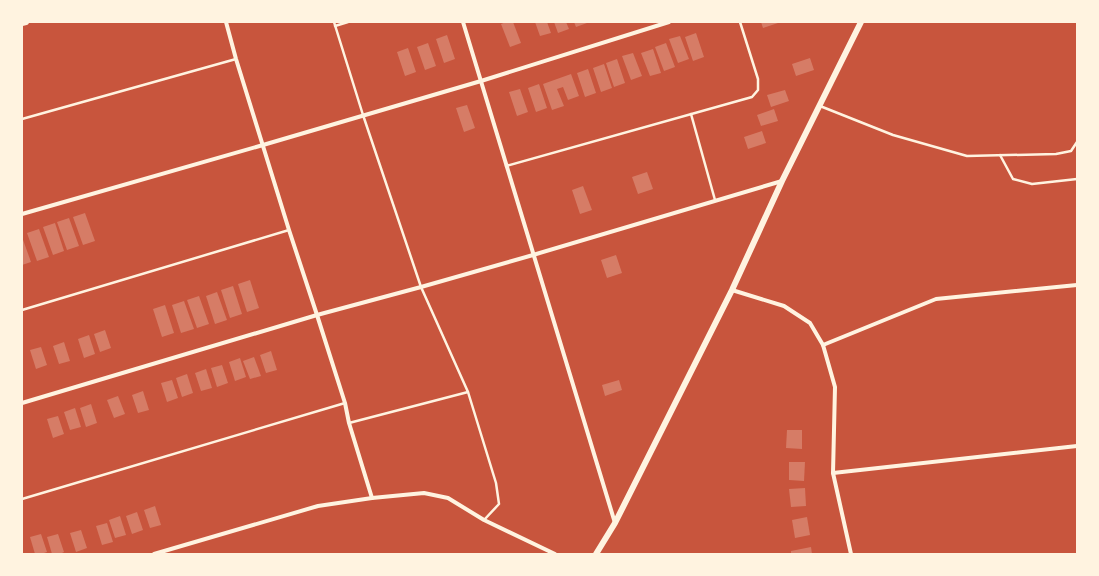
<svg xmlns="http://www.w3.org/2000/svg" width="1099" height="576" viewBox="0 0 1099 576" font-family="Roboto,sans-serif">
	<rect width="100%" height="100%" fill="#c8553d"/>
	<!-- building -->
	<g fill="#d67c66">
		<polygon points="506,22 513,22 521,43 510,47 501,24"/>
		<polygon points="535,22 547,22 551,33 540,36"/>
		<polygon points="554,22 566,22 569,29 558,33"/>
		<polygon points="574,22 586,22 587,23 576,27"/>
		<polygon points="761,22 781,22 763,28"/>
		<polygon points="696,33 704,57 693,61 685,37"/>
		<polygon points="447,35 455,59 444,63 436,39"/>
		<polygon points="680,36 689,59 678,63 669,39"/>
		<polygon points="428,43 436,66 425,70 417,47"/>
		<polygon points="666,43 675,67 664,71 655,47"/>
		<polygon points="408,48 416,72 405,76 397,52"/>
		<polygon points="653,49 661,73 650,76 641,53"/>
		<polygon points="633,53 642,76 631,80 622,56"/>
		<polygon points="810,58 814,70 796,76 792,64"/>
		<polygon points="617,59 625,83 614,87 606,63"/>
		<polygon points="604,64 612,88 601,92 593,68"/>
		<polygon points="588,69 596,93 585,97 577,73"/>
		<polygon points="571,74 579,96 568,100 563,87 557,89 564,106 552,110 543,84"/>
		<polygon points="539,84 547,108 536,112 528,88"/>
		<polygon points="520,89 528,112 517,116 509,92"/>
		<polygon points="785,90 789,101 771,107 767,95"/>
		<polygon points="467,105 475,128 464,132 456,108"/>
		<polygon points="774,109 778,121 761,126 757,115"/>
		<polygon points="762,131 766,143 748,149 744,137"/>
		<polygon points="647,172 653,189 638,194 632,177"/>
		<polygon points="583,186 592,210 580,214 572,190"/>
		<polygon points="85,213 95,241 83,245 73,217"/>
		<polygon points="69,218 79,246 67,250 57,222"/>
		<polygon points="55,223 64,251 53,255 43,227"/>
		<polygon points="39,229 49,257 37,261 27,233"/>
		<polygon points="22,237 31,262 22,265"/>
		<polygon points="616,255 622,273 607,278 601,260"/>
		<polygon points="250,280 259,308 247,312 238,284"/>
		<polygon points="233,286 242,314 230,318 221,290"/>
		<polygon points="217,292 227,320 215,324 206,296"/>
		<polygon points="199,296 209,324 197,328 187,300"/>
		<polygon points="184,301 194,329 181,333 172,305"/>
		<polygon points="165,305 174,333 162,337 153,309"/>
		<polygon points="105,330 111,348 100,352 94,334"/>
		<polygon points="89,335 95,354 84,358 78,339"/>
		<polygon points="64,342 70,361 59,364 53,346"/>
		<polygon points="41,347 47,365 36,369 30,350"/>
		<polygon points="271,351 277,370 266,373 260,355"/>
		<polygon points="254,357 261,376 250,379 243,361"/>
		<polygon points="240,358 246,377 235,381 229,362"/>
		<polygon points="222,365 228,383 217,387 211,368"/>
		<polygon points="206,369 212,388 201,391 195,373"/>
		<polygon points="187,374 193,393 182,397 176,378"/>
		<polygon points="172,380 178,398 167,402 161,383"/>
		<polygon points="619,380 622,390 605,396 602,385"/>
		<polygon points="143,391 149,410 138,413 132,395"/>
		<polygon points="118,396 125,414 114,418 107,400"/>
		<polygon points="91,404 97,423 86,427 80,408"/>
		<polygon points="75,408 81,427 70,430 64,412"/>
		<polygon points="58,416 64,434 53,438 47,419"/>
		<polygon points="787,430 802,430 802,449 786,448"/>
		<polygon points="789,462 805,462 804,481 789,480"/>
		<polygon points="805,488 806,506 791,507 789,489"/>
		<polygon points="155,506 161,525 150,528 144,510"/>
		<polygon points="137,512 143,530 132,534 126,516"/>
		<polygon points="120,516 126,535 115,538 109,520"/>
		<polygon points="807,517 810,535 795,538 792,520"/>
		<polygon points="107,523 113,542 102,545 96,526"/>
		<polygon points="81,530 87,548 76,552 70,533"/>
		<polygon points="41,534 47,552 41,554 35,554 30,537"/>
		<polygon points="58,534 64,552 60,554 52,554 47,537"/>
		<polygon points="811,547 812,554 791,554 791,551"/>
	</g>
	<g fill="none" stroke-linecap="round" stroke-linejoin="round">
		<!-- service -->
		<g stroke="#fff3e0" stroke-width="2.5">
			<polyline points="334,22 363,115 421,287 468,392 496,483 499,504 484,520"/>
			<polyline points="335,26 348,22"/>
			<polyline points="820,106 893,135 967,156 1056,154 1071,151 1077,142"/>
			<polyline points="691,114 715,200"/>
			<polyline points="22,119 236,59"/>
			<polyline points="1000,155 1013,179 1032,184 1077,179"/>
			<polyline points="506,166 752,97 758,90 758,79 740,22"/>
			<polyline points="22,310 289,230"/>
			<polyline points="349,423 468,392"/>
			<polyline points="22,499 345,403"/>
		</g>
		<!-- minor -->
		<g stroke="#fff3e0" stroke-width="4">
			<polyline points="226,22 236,59 289,230 317,315 345,403 349,423 372,498"/>
			<polyline points="463,22 615,523"/>
			<polyline points="22,214 263,145 481,81 669,22"/>
			<polyline points="732,290 784,306 810,323 823,345 835,387 833,473 851,554"/>
			<polyline points="823,345 936,299 1077,285"/>
			<polyline points="22,403 317,315 421,287 533,255 782,181"/>
			<polyline points="833,473 1077,446"/>
			<polyline points="154,554 318,506 372,498 424,493 448,498 484,520 555,554"/>
		</g>
		<!-- tertiary -->
		<g stroke="#fff3e0" stroke-width="6">
			<polyline points="22,23 26,22"/>
			<polyline points="596,554 615,523 732,290 782,181 861,22"/>
		</g>
	</g>
	<!-- border -->
	<rect width="1099" height="576" fill="none" stroke="#fff3e0" stroke-width="46"/>
</svg>
